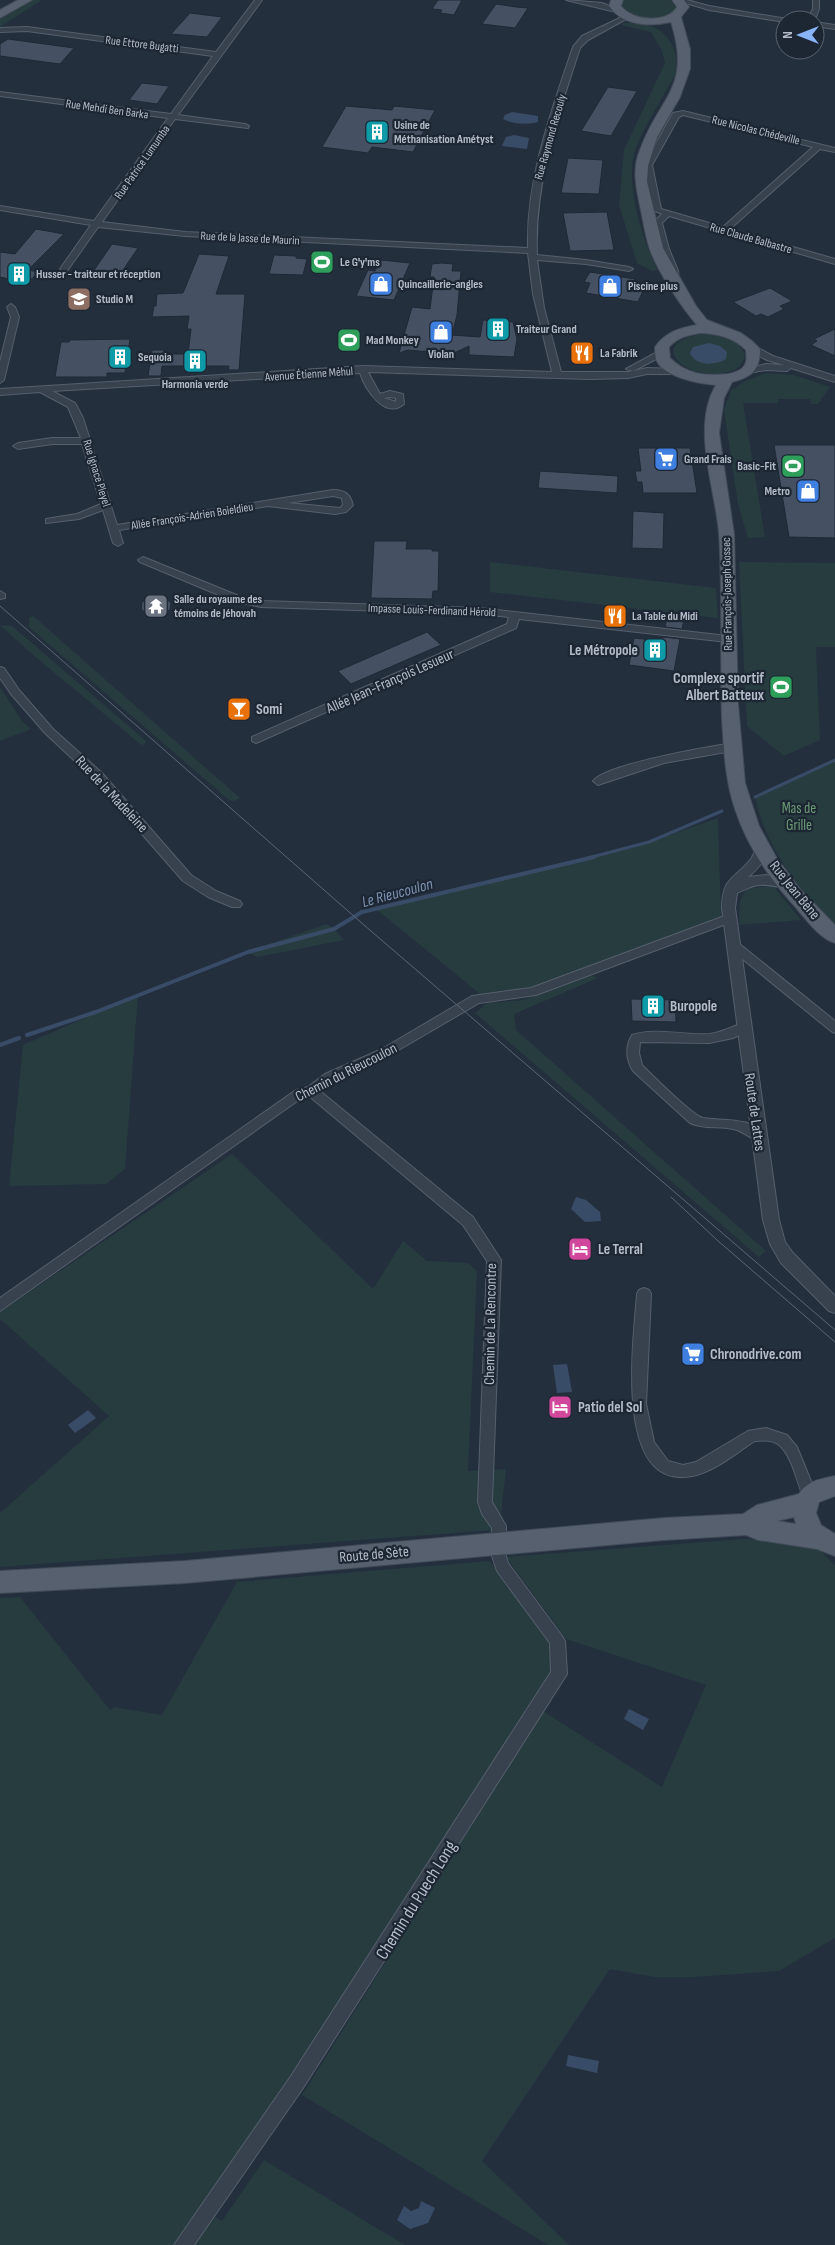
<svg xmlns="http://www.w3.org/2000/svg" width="835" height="2245" viewBox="0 0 835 2245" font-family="'Sofia Sans Condensed',sans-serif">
	<rect width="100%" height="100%" fill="#242f3e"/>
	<!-- green -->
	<g fill="#263c3f">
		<polygon points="31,0 42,0 0,27 0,18"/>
		<path d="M624 0H670L676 8C666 25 636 18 623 9L622 3Z"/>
		<path d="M624 23C658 20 680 39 676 73 664 96 640 132 634 155 626 186 643 243 658 270L652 271 637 263 619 205 624 150 665 63 662 51 651 32 621 25Z"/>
		<path d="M706 334C721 336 738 338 745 354 744 364 738 370 728 372 684 383 643 340 706 334Z"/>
		<polygon points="766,373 794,375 830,387 818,404 811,404 810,399 778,399 778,403 743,403 765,537 748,538 738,504 724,410 731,391 743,382"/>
		<polygon points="490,562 716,588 718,618 490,592"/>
		<polygon points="739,562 835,563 835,647 816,647 820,740 784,756 747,726"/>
		<polygon points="33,616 240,798 234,801 229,800 29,627 29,618"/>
		<path d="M0 625 12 626 146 741 144 745 140 744C94 704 45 667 0 625Z"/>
		<polygon points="0,687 22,721 31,729 0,741"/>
		<path d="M835 758V924C797 888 766 848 755 797Z"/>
		<polygon points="718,818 721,917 531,988 480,994 375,908 638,846"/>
		<polygon points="759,887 774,887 801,920 739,925 740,901 746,889"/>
		<polygon points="326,924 332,927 344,940 257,957 248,952"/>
		<polygon points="589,974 598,978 514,1014 516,1030 766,1251 759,1257 475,1013 487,1003 523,1000"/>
		<polygon points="138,995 125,1169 106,1184 9,1186 23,1045"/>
		<polygon points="232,1154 373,1289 403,1241 427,1261 468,1263 477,1271 468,1471 506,1469 501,1514 507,1529 0,1567 0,1513 109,1416 0,1319 0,1312"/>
		<polygon points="744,1539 796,1542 817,1548 835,1565 835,1938 779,1971 695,1977 654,1977 610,1969 482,2161 569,2245 548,2245 302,2095 543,1711 662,1787 706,1685 566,1639 506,1557"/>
		<polygon points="490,1561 554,1649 555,1674 272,2110 177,2245 0,2245 0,1598 20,1597 110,1710 114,1707 162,1715 237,1582"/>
		<polygon points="264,2160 405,2245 190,2245 212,2215 222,2221"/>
	</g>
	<!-- water -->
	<g fill="#394c67">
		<path d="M512 112 538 116V122C528 125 512 124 503 119L505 115Z"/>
		<polygon points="514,135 529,138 527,149 502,146 506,137"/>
		<path d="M709 343 720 346 727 352 726 359C715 366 695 366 690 353L693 347Z"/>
		<polygon points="576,1197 586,1200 600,1212 601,1221 585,1222 571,1209"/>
		<polygon points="567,1364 572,1392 557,1393 553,1365"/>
		<polygon points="88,1410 96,1418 75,1433 68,1425"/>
		<polygon points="629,1709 649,1719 643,1730 624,1719"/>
		<polygon points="568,2055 599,2061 597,2073 566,2066"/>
		<polygon points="421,2201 435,2208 428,2223 410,2229 397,2220 404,2206 411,2211 419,2208"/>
	</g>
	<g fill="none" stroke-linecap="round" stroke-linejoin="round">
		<!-- stream-far1 -->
		<g stroke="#394c67" stroke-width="3">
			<polyline points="755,797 835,760"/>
			<polyline points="588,858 649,842 722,811"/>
		</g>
		<!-- stream -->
		<g stroke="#394c67" stroke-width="4">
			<polyline points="27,1035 96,1012 248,952 334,929 362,912 594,857"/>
			<polyline points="0,1045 19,1038"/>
		</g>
	</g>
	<!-- building -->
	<g fill="#455162" stroke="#1f2835">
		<polygon points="438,0 462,0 454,15 440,13 442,10 432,9"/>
		<polygon points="496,4 516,7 528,8 515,28 482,24"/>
		<polygon points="190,13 222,17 207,37 171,34"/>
		<polygon points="8,39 74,48 60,64 0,56 0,44"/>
		<polygon points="142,83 169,86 157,104 129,100"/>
		<polygon points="608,87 637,91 611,136 581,131"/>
		<polygon points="346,106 392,110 394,106 435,110 413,152 372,147 368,153 322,147"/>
		<polygon points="568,158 603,160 599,194 561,193"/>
		<polygon points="607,212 614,250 570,251 563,213"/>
		<polygon points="36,229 64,234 28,270 38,272 28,283 0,277 0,252 15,254"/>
		<polygon points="112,244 138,248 117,279 90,276"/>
		<polygon points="199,254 229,256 216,294 245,294 239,370 228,370 229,366 162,366 161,376 148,376 152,350 164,350 164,354 188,354 191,329 187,329 189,316 152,317 154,306 156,306 157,294 183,293"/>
		<polygon points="274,255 296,256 296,258 307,259 303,275 269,274"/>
		<polygon points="381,260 410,263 394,300 356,296 368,270 375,271"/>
		<polygon points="441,263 453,264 452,271 461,271 457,315 452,335 480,337 483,320 513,322 517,339 514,357 469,355 469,346 452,354 408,350 399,353 412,307 430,309 434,277 430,277 432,264"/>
		<polygon points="590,272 635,279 630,289 643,291 638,302 586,293 590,283 584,282"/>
		<polygon points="770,288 792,301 780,306 784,309 768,317 761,314 756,316 733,302"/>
		<polygon points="835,329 835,356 811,345 817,341 814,339"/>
		<polygon points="130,339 125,373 107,373 107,377 55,377 61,342 69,342 70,340"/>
		<polygon points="774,445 835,445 835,538 789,537"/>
		<polygon points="638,448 690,448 697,493 643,493 642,482 637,482 635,471 641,471"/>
		<polygon points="540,471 618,476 617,493 538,488"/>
		<polygon points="633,511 664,513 663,549 632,548"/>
		<polygon points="374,541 407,541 406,549 432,549 432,551 439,551 438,591 433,591 432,599 371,598"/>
		<polygon points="152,597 164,597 171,603 170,610 160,615 148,615 141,609 142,602"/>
		<polygon points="667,618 684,620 682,629 665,627"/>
		<polygon points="427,632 441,645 351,684 338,671"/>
		<polygon points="663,637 680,639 674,671 629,665 634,638 662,641"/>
		<polygon points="631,999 675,1000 676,1022 632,1021"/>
	</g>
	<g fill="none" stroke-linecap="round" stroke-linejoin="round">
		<!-- minor casing -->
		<g stroke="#565f6c" stroke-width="2">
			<g id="minor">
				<path d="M255 0H262L178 115 245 124 249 126 248 128 175 119 102 222 185 232 528 248C526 179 551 112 573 47L582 36 624 16H628V18L588 40 580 48C558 115 534 183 537 255L586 260 629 267 633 269 629 271 586 264 537 260 544 308 561 372H628L647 368 677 369 680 370V374H647L628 378 590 379 368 372 380 394 390 391 403 394 404 404C385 420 365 389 360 373L52 391 75 403 83 418 117 525 333 490C345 490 350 494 353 505L346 512 335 514 268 506 119 530 123 543 118 546 113 543 103 510 79 519 46 523V519L77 514 101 504 82 444H52L18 449 13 446 18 443 52 438H81L68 407 40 392 0 395V389L363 366 552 372 533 294 528 253 185 236 98 227 67 271H64L60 269 91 225 0 210V206L94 221 168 118 0 96V92L171 114 213 56 27 31 0 32V28L27 27 216 52ZM390 397 396 398V402L384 398ZM333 496 342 498 343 505 340 508 288 503Z"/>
				<polygon points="566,0 602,3 619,10 616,12"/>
				<polygon points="676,0 687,0 709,6 793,20 785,22 709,10"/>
				<polygon points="813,0 819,0 819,9 815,20 807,20 813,9"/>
				<polygon points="815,22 835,25 835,29 815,26"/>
				<path d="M683 111 835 148V152L820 149 730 229 835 259V264L669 216 662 223 669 249 678 271 679 280 672 282 654 222 662 214 653 210 644 165 673 113ZM683 115 813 147 723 227 661 209 652 165 679 117Z"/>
				<polygon points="11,304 15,307 19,317 4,380 0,383 0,362 11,317 7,307"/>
				<polygon points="750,347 756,347 773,356 835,376 835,382 791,368 787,371 766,370 743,374 743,370 766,364 784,365 767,360 750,351"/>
				<polygon points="661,350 665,353 664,355 633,371 626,369"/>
				<polygon points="143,557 239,596 261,601 480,608 728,636 733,639 728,642 519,619 516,628 256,743 252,741 252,737 507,624 509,617 480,614 261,607 233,601 140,562 138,560"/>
				<polygon points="0,591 5,594 5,598 0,599"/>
				<polygon points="0,667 4,668 19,690 53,729 102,773 191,875 216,891 240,901 242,904 240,907 232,907 208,897 183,881 94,779 45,733 11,694 0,678"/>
				<path d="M733 743 737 744V750L664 763 598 785 593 781C606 764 708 747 733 743Z"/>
				<polygon points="730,914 736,918 734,921 536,995 479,1003 390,1055 333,1080 320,1091 473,1217 501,1260 492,1502 506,1526 505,1553 508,1563 562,1636 565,1641 567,1674 303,2088 194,2245 174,2245 291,2076 551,1672 550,1643 497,1571 491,1553 492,1528 482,1514 478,1502 487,1261 463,1225 309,1096 303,1097 0,1311 0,1298 296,1090 308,1087 325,1074 382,1049 472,996 531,988"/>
				<polygon points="733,941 737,942 835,1021 835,1033 831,1031 729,948 727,945"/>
				<path d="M743 1023 747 1025 749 1028 747 1031 733 1038 709 1043 640 1042 639 1053 642 1065C652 1075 693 1116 703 1118 720 1121 755 1117 764 1135L762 1139C753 1142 746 1133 737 1130 721 1125 705 1130 690 1123L633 1071C626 1059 625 1047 632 1035 656 1027 684 1036 710 1034 722 1032 731 1027 743 1023Z"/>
				<path d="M644 1288 649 1290 651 1294 646 1404 654 1442 668 1461 683 1465 696 1462 748 1431 766 1428 787 1435 797 1447 817 1496 815 1501 810 1503 805 1501C797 1484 793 1456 778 1444 772 1440 763 1440 755 1441 734 1454 710 1476 684 1477 614 1481 634 1336 637 1294L639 1290Z"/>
			</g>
		</g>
		<!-- tertiary casing -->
		<g stroke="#565f6c" stroke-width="2">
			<path id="tertiary" d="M762 843 767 845 769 848C765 861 758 869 748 877L766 875 790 880 792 883 790 886C781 889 770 884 761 885 751 885 745 890 737 893L735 908 779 1220 785 1242 793 1253 835 1296V1313L829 1311 781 1263 770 1244 763 1220 722 908C722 877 735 879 751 859 754 855 755 849 757 845Z"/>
		</g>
		<!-- primary casing -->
		<g stroke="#414a57" stroke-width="2">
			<g id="primary">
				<polygon points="18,0 32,0 0,18 0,10"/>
				<path d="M611 0H623L621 6C632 21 667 24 677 7L672 0H684L689 7 681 17 690 49V69L680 97 657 137 648 166 647 182 663 248 696 306 707 320 741 333 752 341 760 349C760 370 752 377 732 382L724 398 719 433 734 534 738 704 745 783 759 826 776 857 800 889 835 925V943C818 938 803 915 791 902 767 875 746 843 735 809 725 780 724 749 722 719 720 657 723 595 719 533 715 487 691 427 716 385 700 384 662 377 656 359 655 356 655 350 655 347 666 332 679 328 697 325 681 306 657 271 649 247 645 234 643 219 640 206 636 186 632 169 640 150 660 95 692 89 671 22 649 27 623 26 609 6ZM701 333C718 334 733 337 746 350 746 353 747 358 746 362 744 370 734 373 728 374 706 376 687 375 670 358L669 347C678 337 688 335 701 333Z"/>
				<path d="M835 1476V1496L819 1502 816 1513 821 1525 835 1534V1556L817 1549 758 1540 746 1535 664 1540 185 1583 0 1593V1571L185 1561 664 1518 743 1514 757 1505 799 1494C807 1481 820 1479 835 1476ZM794 1517 796 1524 777 1521Z"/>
			</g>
		</g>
		<!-- minor -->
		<use href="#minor" fill="#38414e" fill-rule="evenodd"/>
		<!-- tertiary -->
		<use href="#tertiary" fill="#38414e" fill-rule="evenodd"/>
		<!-- primary -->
		<use href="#primary" fill="#56606e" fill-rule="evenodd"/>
		<!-- tram -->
		<g stroke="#5a6575" stroke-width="1">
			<polyline points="0,606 364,925 835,1330"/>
			<polyline points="671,1197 717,1240 835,1342"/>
		</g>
	</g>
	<!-- icons -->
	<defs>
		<g id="building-square" transform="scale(1.25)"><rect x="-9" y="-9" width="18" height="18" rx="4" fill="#0f9aa8" stroke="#1d2633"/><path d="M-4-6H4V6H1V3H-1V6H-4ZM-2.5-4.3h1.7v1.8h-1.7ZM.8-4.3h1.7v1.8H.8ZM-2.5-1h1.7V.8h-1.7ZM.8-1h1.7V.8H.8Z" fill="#fff"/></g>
		<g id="stadium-square" transform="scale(1.25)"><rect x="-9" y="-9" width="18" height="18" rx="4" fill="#2e9e5b" stroke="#1d2633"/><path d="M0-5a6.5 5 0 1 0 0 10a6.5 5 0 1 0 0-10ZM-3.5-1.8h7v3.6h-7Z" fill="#fff"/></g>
		<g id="shop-square" transform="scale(1.25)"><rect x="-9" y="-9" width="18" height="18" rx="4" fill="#3f7fe0" stroke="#1d2633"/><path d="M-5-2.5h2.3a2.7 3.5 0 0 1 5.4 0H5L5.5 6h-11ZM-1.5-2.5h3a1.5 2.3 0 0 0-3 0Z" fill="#fff"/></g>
		<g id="university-square" transform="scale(1.25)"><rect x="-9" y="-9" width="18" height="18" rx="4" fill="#8d6e63" stroke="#1d2633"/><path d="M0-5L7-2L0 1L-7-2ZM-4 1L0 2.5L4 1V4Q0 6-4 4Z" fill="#fff"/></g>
		<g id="restaurant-square" transform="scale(1.25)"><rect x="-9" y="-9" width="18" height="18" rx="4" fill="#e8710a" stroke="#1d2633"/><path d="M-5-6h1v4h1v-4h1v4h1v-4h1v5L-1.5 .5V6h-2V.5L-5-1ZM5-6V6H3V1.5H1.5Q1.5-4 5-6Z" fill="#fff"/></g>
		<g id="supermarket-square" transform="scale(1.25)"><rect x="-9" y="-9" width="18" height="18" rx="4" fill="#3f7fe0" stroke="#1d2633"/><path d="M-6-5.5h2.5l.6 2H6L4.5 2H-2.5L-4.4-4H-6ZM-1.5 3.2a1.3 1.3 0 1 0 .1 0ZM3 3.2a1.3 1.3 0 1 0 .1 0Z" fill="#fff"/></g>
		<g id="temple-square" transform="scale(1.25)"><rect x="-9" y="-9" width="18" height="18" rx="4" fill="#6b7280" stroke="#1d2633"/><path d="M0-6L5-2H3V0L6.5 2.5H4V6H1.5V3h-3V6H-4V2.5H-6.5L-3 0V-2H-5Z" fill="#fff"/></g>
		<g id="bar-square" transform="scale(1.25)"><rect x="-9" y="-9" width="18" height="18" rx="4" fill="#e8710a" stroke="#1d2633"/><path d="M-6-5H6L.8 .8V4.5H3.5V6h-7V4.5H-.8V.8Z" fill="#fff"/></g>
		<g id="hotel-square" transform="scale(1.25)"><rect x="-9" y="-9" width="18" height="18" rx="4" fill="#d1479c" stroke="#1d2633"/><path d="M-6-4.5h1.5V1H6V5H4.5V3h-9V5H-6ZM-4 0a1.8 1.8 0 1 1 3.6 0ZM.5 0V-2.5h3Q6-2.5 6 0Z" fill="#fff"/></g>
	</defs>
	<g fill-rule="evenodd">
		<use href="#building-square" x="377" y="132"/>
		<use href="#stadium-square" x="322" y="262"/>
		<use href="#building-square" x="19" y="274"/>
		<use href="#shop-square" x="381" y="284"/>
		<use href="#shop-square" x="610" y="286"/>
		<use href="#university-square" x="79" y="299"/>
		<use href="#building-square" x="498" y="329"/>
		<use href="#shop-square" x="441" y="332"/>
		<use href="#stadium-square" x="349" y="340"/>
		<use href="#restaurant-square" x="582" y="353"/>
		<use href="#building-square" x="120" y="357"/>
		<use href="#building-square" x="195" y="361"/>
		<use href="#supermarket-square" x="666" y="459"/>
		<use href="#stadium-square" x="793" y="466"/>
		<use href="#shop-square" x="808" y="491"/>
		<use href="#temple-square" x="156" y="606"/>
		<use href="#restaurant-square" x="615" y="616"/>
		<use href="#building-square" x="655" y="650"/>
		<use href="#stadium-square" x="781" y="687"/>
		<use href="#bar-square" x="239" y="709"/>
		<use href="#building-square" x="653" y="1006"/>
		<use href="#hotel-square" x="580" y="1249"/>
		<use href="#supermarket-square" x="693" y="1354"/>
		<use href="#hotel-square" x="560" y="1407"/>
	</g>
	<g text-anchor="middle" stroke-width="4.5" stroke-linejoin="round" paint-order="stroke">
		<!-- far-street labels -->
		<g font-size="12" fill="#b4bcc9" stroke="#1d2633">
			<text transform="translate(142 44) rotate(7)" y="4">Rue Ettore Bugatti</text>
			<text transform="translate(107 109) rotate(8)" y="4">Rue Mehdi Ben Barka</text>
			<text transform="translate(756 130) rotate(14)" y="4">Rue Nicolas Chédeville</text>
			<text transform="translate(550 137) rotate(-74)" y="4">Rue Raymond Recouly</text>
			<text transform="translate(142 162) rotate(-55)" y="4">Rue Patrice Lumumba</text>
			<text transform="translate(250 238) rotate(3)" y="4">Rue de la Jasse de Maurin</text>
			<text transform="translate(751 238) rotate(16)" y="4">Rue Claude Balbastre</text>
			<text transform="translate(309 374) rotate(-4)" y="4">Avenue Étienne Méhul</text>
			<text transform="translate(97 473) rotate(73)" y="4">Rue Ignace Pleyel</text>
			<text transform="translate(192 516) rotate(-9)" y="4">Allée François-Adrien Boieldieu</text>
			<text transform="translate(727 594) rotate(-91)" y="4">Rue François-Joseph Gossec</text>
			<text transform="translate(432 610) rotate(2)" y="4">Impasse Louis-Ferdinand Hérold</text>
		</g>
		<!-- far-poi labels -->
		<g font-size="12" font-weight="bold" fill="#b4bcc9" stroke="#1d2633" text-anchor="start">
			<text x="394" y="129">Usine de<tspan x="394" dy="14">Méthanisation Amétyst</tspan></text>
			<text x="340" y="266">Le G'y'ms</text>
			<text x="36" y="278">Husser - traiteur et réception</text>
			<text x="398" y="288">Quincaillerie-angles</text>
			<text x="628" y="290">Piscine plus</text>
			<text x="96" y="303">Studio M</text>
			<text x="516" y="333">Traiteur Grand</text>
			<text x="366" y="344">Mad Monkey</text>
			<text x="600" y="357">La Fabrik</text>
			<text x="441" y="358" text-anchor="middle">Violan</text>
			<text x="138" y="361">Sequoia</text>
			<text x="195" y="388" text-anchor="middle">Harmonia verde</text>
			<text x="684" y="463">Grand Frais</text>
			<text x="776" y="470" text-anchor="end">Basic-Fit</text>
			<text x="790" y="495" text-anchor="end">Metro</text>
			<text x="174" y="603">Salle du royaume des<tspan x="174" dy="14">témoins de Jéhovah</tspan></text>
			<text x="632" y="620">La Table du Midi</text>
		</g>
		<!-- poi labels -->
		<g font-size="15" font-weight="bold" fill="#b4bcc9" stroke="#1d2633" text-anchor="start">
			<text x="638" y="655" text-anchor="end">Le Métropole</text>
			<text x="764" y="683" text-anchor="end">Complexe sportif<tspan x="764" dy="17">Albert Batteux</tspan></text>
			<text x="256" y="714">Somi</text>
			<text x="670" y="1011">Buropole</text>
			<text x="598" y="1254">Le Terral</text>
			<text x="710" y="1359">Chronodrive.com</text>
			<text x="578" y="1412">Patio del Sol</text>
		</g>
		<!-- street labels -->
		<g font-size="15" fill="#b4bcc9" stroke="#1d2633">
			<text transform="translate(390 681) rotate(-24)" y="5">Allée Jean-François Lesueur</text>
			<text transform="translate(112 794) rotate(47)" y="5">Rue de la Madeleine</text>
			<text transform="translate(795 890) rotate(51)" y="5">Rue Jean Bène</text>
			<text transform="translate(346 1072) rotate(-27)" y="5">Chemin du Rieucoulon</text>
			<text transform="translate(755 1112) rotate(82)" y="5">Route de Lattes</text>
			<text transform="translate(490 1324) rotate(-89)" y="5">Chemin de La Rencontre</text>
			<text transform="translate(374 1554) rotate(-5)" y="5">Route de Sète</text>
		</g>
		<!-- park labels -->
		<g font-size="15" fill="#6b9a76" stroke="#1d2633">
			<text x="799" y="813">Mas de<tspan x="799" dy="17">Grille</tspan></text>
		</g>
		<!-- water labels -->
		<g font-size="16" font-style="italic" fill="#7c92b1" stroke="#1d2633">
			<text transform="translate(397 892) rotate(-15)" y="6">Le Rieucoulon</text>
		</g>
		<!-- near-street labels -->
		<g font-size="18" fill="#b4bcc9" stroke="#1d2633">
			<text transform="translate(416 1900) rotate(-58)" y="6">Chemin du Puech Long</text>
		</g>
	</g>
	<!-- north arrow -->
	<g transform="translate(800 35) rotate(270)"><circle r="24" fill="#1d2633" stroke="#59626f"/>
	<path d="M0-4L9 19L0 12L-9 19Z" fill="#8ab4f8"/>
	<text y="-8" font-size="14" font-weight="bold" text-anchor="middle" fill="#b4bcc9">N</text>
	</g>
</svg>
